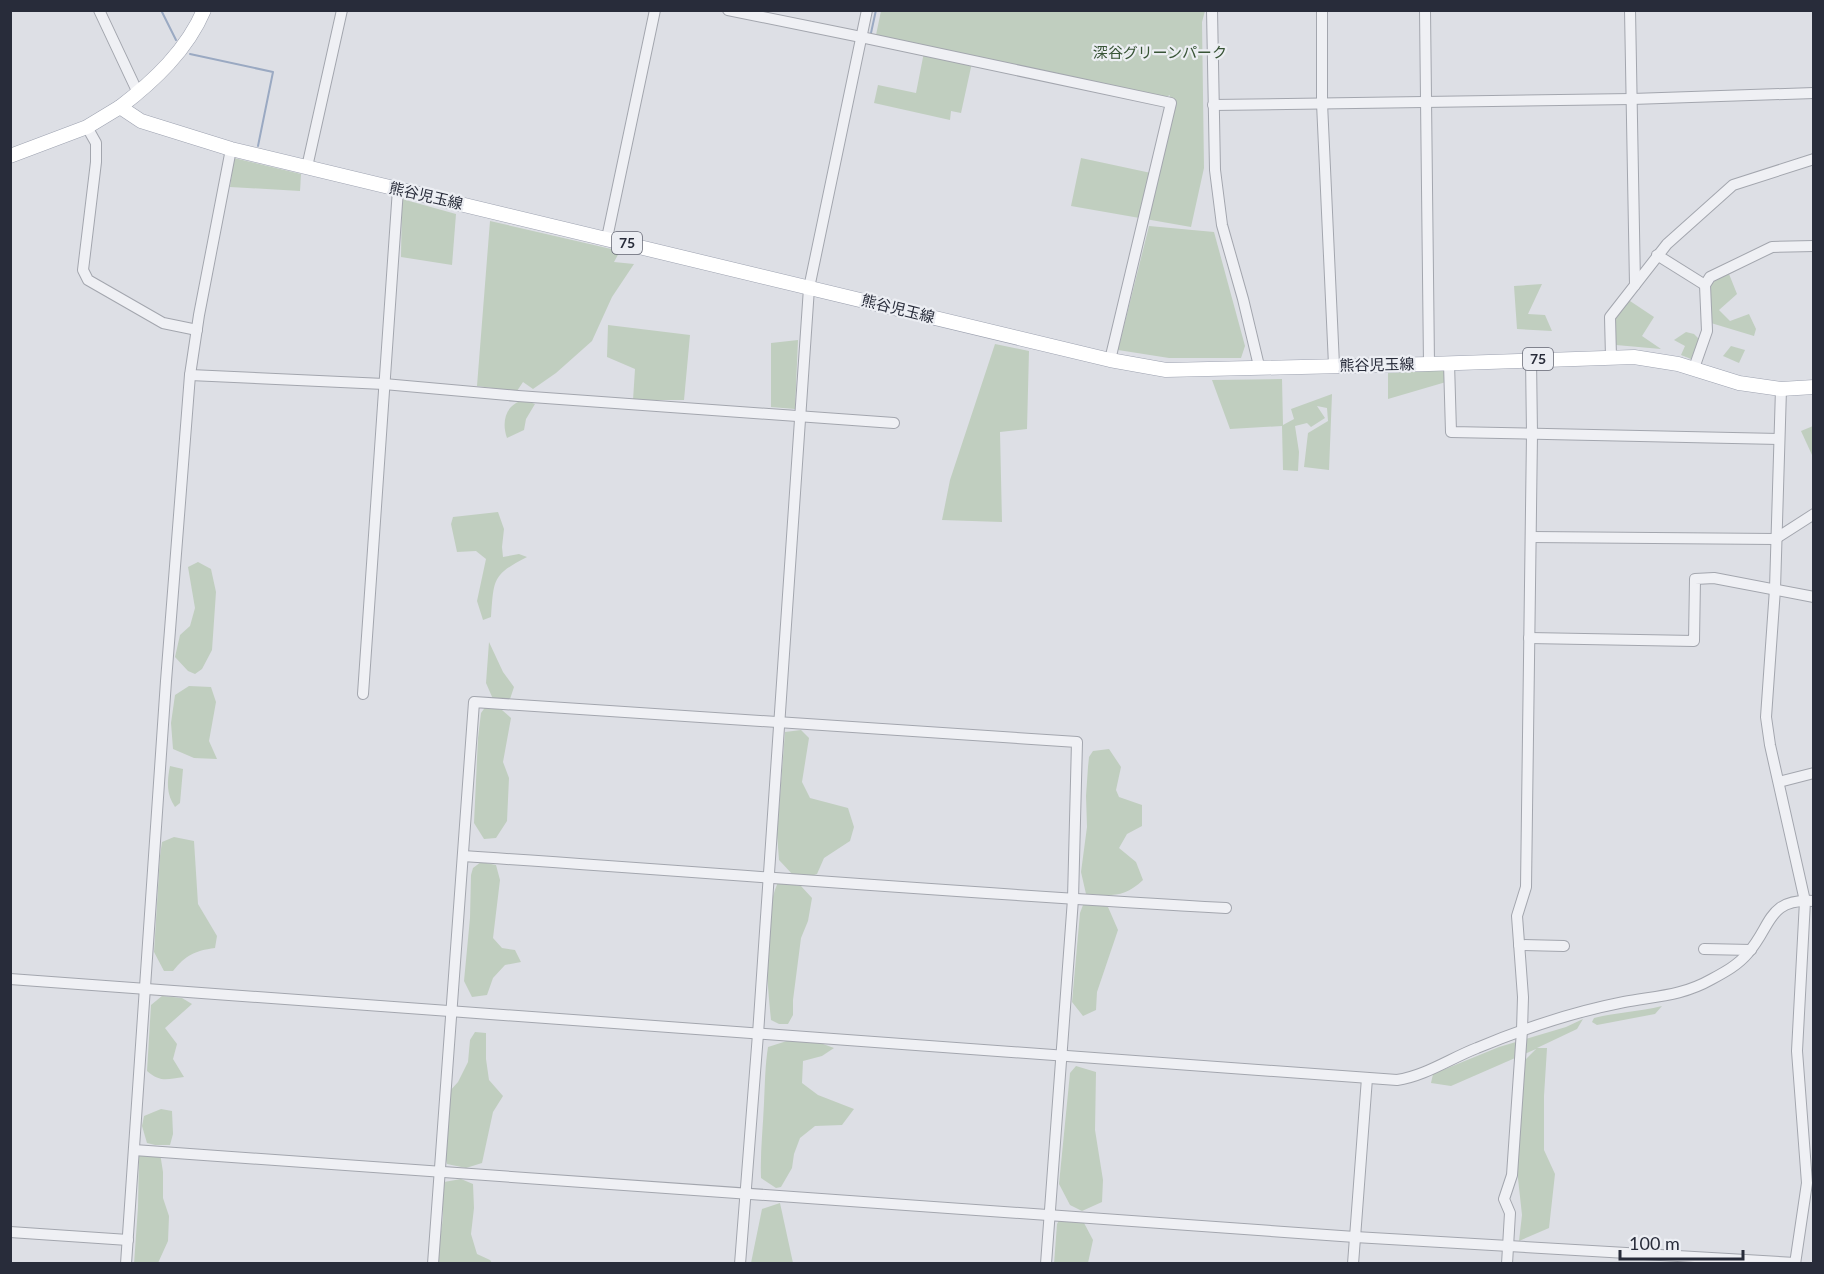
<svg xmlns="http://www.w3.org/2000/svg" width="1824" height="1274" viewBox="0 0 1824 1274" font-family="Lato,'Noto Sans JP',sans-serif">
	<rect width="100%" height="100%" fill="#dddfe5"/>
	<!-- green -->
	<g fill="#c0cebf">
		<polygon points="881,11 1205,11 1202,22 1204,168 1191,227 1071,206 1081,158 1151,173 1170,95 1166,97 973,58 961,113 951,111 950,120 874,103 878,85 916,93 925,47 876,35"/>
		<polygon points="234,158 301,174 300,191 230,187"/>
		<polygon points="402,199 456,214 452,265 401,257"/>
		<polygon points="490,221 620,251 614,262 634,264 612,297 592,341 556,373 533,389 523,382 517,391 477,386"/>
		<polygon points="1149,226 1214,232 1245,346 1241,358 1169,358 1118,350"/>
		<polygon points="1729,274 1737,294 1719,310 1730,321 1749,314 1756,329 1754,336 1711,323 1710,283"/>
		<polygon points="1542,284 1528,314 1545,315 1552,331 1517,329 1514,286"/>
		<polygon points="1627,299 1654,317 1642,336 1661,349 1616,345 1615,318"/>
		<polygon points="608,325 690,335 684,400 633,400 635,369 607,357"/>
		<polygon points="1686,332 1694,334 1699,339 1691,359 1681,355 1685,346 1674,340"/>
		<polygon points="798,340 795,409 771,407 771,343"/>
		<polygon points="995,344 1029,351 1027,429 1000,432 1002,522 942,520 950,480"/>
		<polygon points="1731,346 1745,350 1739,363 1723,356"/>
		<polygon points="1446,370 1446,382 1388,399 1388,373"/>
		<polygon points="1282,379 1283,425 1294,419 1291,409 1332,394 1329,470 1304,467 1308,433 1328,421 1327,408 1317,406 1325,418 1311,427 1307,423 1295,426 1299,452 1298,471 1283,470 1282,426 1230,429 1212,380"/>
		<path d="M524 400 535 404 526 419 524 430 507 438C501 421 506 404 524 400Z"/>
		<polygon points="1813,426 1813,453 1812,455 1801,431"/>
		<path d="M498 512 504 529 502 547 503 557 519 554 527 557C492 575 494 579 491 617L483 620 477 601 486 559 476 551 457 552 451 524 453 517Z"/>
		<polygon points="198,562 211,569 216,592 212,650 202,669 195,674 188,671 175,657 180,635 190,626 195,608 188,567"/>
		<polygon points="489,642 503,672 514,687 510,699 493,699 486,683"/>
		<polygon points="189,686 211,687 216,702 209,741 217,759 194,758 173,749 171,723 175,695"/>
		<polygon points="486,706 502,710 511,718 503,762 509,778 507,821 496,838 484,839 474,823 478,738 481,713"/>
		<polygon points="801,730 809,738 802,782 810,798 848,808 854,827 850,841 824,858 817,874 805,878 794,876 779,860 777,834 785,732"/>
		<path d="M1109 749 1121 767 1116 790 1119 797 1142 805V826L1127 834 1119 848 1136 862 1143 880C1124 898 1111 896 1086 894L1081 872 1087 827 1086 796 1088 767 1089 757 1093 751Z"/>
		<path d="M170 766 183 769 180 803 175 807C166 794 167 781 170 766Z"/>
		<path d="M174 837 194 841 198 904 217 936 215 948C194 951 186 955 173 971H164L154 952 160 856 162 842Z"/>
		<polygon points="481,862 496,865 500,880 493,938 502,948 515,950 521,962 505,965 493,978 487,995 472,997 464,981 470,918 471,875 473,868"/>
		<path d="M778 882 801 886 812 898 808 921 801 938 793 1000V1015L788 1024H779L771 1020C767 978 761 922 778 882Z"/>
		<polygon points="1090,901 1108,907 1118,930 1097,992 1096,1010 1083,1016 1072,1002 1080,913 1083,905"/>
		<path d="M162 996 182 998 192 1004 165 1028 177 1044 173 1059 184 1077C167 1079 161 1083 147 1071L151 1005Z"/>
		<path d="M1662 1006 1655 1014 1597 1025 1592 1022 1594 1018C1617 1012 1639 1012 1662 1006Z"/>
		<polygon points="1583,1019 1577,1029 1537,1048 1547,1048 1544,1096 1544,1150 1555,1174 1549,1228 1519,1241 1522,1215 1515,1151 1525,1060 1536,1049 1451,1086 1431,1083 1433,1074 1499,1047 1566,1027"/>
		<polygon points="475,1032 486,1033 486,1059 489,1080 503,1096 493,1112 482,1163 466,1168 447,1164 443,1147 449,1092 458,1082 468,1062 470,1040"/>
		<path d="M790 1040 815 1041 834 1048 822 1056 803 1061 802 1083 818 1095 854 1109 842 1125 815 1126 800 1138 794 1154 792 1168 781 1187 776 1188 761 1178C760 1153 763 1128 764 1103 765 1084 765 1066 768 1047Z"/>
		<polygon points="1076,1066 1096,1072 1095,1130 1103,1180 1102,1202 1082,1211 1070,1205 1059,1184 1070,1073"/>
		<polygon points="161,1109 172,1111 173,1134 170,1145 155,1145 147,1143 142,1126 144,1116"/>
		<polygon points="160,1153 163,1172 163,1198 169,1216 168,1241 158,1263 134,1264 138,1207 139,1154"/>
		<path d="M461 1179 473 1184 474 1208 471 1234 477 1254 490 1260 492 1263 434 1264C438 1246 443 1228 443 1211 443 1200 441 1193 444 1182Z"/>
		<polygon points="780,1203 793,1263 751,1263 762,1209"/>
		<polygon points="1062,1215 1083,1221 1093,1240 1088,1263 1054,1264 1057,1224"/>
	</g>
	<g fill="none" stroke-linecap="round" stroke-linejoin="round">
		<!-- stream -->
		<g stroke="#9aa9c2" stroke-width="2">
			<polyline points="161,10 176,40"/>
			<polyline points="871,33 876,10"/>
			<polyline points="190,54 273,72 258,146"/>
		</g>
		<!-- minor casing -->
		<g stroke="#a3a6ae" stroke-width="12">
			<g id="minor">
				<polyline points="99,10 138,93"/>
				<polyline points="728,10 861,37 1171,103 1110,360"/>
				<polyline points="1212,10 1215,170 1222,225 1243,299 1259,366"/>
				<polyline points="1322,10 1322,103 1334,365"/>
				<polyline points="1425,10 1429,364"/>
				<polyline points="1630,10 1635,285"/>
				<polyline points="1213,105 1632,99 1814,93"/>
				<polyline points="87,127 96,143 96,162 83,270 88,280 163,323 197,330"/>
				<polyline points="307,167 342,10"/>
				<polyline points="607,238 655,10"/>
				<polyline points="1657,255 1705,285"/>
				<polyline points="1611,357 1610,317 1667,244 1733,185 1814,159"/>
				<polyline points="1449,363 1451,432 1779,439"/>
				<polyline points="1694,368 1707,331 1705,285 1710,277 1772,247 1814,246"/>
				<polyline points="190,375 384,384 518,396 894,423"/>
				<polyline points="1781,389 1775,589 1766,717 1770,745 1805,901 1797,1051 1807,1183 1795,1264"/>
				<polyline points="1531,537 1775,539 1814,514"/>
				<polyline points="1529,638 1694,641 1695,579 1714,578 1814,597"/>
				<polyline points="363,694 398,189"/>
				<polyline points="1779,782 1814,773"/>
				<path d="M463 856C718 873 972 894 1226 908"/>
				<polyline points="1519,945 1564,946"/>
				<polyline points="1704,949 1751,950"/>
				<path d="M10 979 1397 1080C1425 1076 1451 1058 1477 1048 1525 1028 1573 1012 1624 1002 1657 996 1682 996 1712 979 1725 972 1738 965 1748 953 1772 926 1767 898 1814 901"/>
				<polyline points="134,1150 1355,1237 1795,1263"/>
				<polyline points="10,1232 128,1240"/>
				<polyline points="126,1264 166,681 190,375 199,315 231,149"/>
				<polyline points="433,1264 474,702 1077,742 1073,899 1046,1264"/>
				<polyline points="740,1264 758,1034 809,288 867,10"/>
				<polyline points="1353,1264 1367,1078"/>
				<polyline points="1507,1264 1510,1213 1504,1199 1512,1175 1522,1030 1523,997 1517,916 1526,887 1532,434 1531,359"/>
			</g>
		</g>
		<!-- major casing -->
		<g stroke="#9da2b0" stroke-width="15">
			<g id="major">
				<path d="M120 107C154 81 187 50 204 10"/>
				<polyline points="10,156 87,127 120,107 141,121 231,149 1110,360 1166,370 1429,364 1634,357 1678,364 1739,383 1781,389 1814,387"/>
			</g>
		</g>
		<!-- minor -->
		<use href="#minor" stroke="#eff0f4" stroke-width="10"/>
		<!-- major -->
		<use href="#major" stroke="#fff" stroke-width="14"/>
	</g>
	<g text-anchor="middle" stroke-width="4.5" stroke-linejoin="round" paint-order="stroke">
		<!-- shield labels -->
		<g fill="#eceef3" stroke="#636672" stroke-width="1.5">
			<rect x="612" y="232" width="30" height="22" rx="4.5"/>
			<rect x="1523" y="348" width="30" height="22" rx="4.5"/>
		</g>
		<g font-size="14" font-weight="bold" fill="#282c3a">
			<text x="627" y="248">75</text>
			<text x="1538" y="364">75</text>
		</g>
		<!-- park labels -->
		<g font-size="15" fill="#385436" stroke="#eceef3">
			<text x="1160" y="58">深谷グリーンパーク</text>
		</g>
		<!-- street labels -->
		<g font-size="15" fill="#282c3a" stroke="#eceef3">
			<text transform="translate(426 196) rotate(13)" y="5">熊谷児玉線</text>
			<text transform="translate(898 309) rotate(14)" y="5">熊谷児玉線</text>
			<text transform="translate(1377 365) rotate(-1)" y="5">熊谷児玉線</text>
		</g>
	</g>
	<!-- border -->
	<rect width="1824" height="1274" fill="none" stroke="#282c3a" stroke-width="24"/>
	<!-- scale -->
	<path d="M1620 1250v9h123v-9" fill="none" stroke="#282c3a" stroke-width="3"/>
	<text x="1629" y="1250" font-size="18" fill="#282c3a" stroke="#eceef3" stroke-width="4.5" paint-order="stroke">100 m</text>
</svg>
